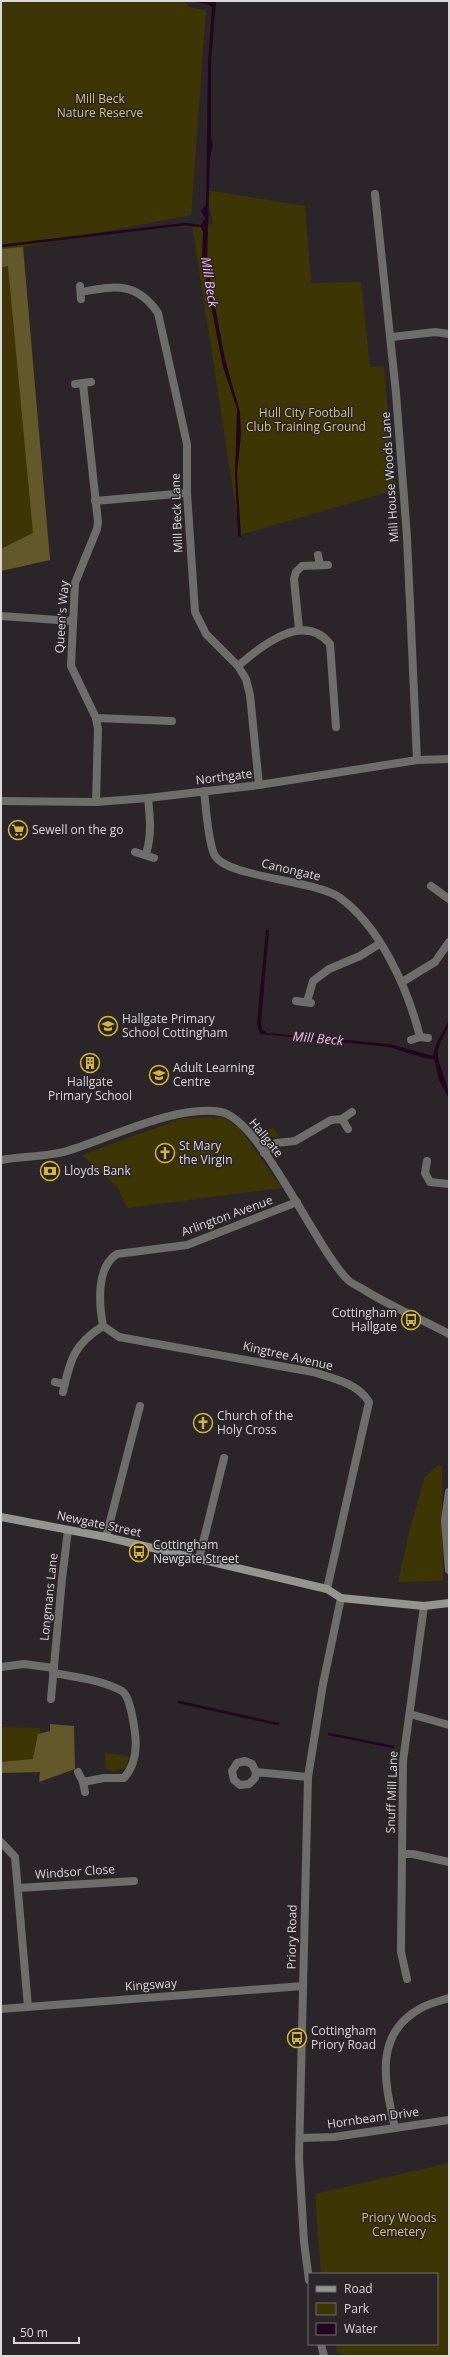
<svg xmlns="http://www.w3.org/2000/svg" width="450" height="2357" viewBox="0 0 450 2357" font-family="'Open Sans',sans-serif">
	<rect width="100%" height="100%" fill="#2b2529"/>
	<!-- green -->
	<g fill="#3e3504">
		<polygon points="1,1 184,1 189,7 206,10 191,215 23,247 50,560 1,571"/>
		<polygon points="206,190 305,206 311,283 361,282 370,367 384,367 395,490 240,535 192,225 213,224"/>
		<polygon points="223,1117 240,1129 282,1188 127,1208 117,1187 82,1155 183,1118"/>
		<polygon points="272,1127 280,1137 259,1136"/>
		<polygon points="437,1466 442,1466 443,1581 398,1582 410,1528 425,1477"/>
		<polygon points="1,1727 40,1728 40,1772 1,1773"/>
		<polygon points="105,1753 129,1756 126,1768 114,1771 106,1769"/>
		<polygon points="449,2163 449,2356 348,2356 337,2352 335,2344 437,2344 437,2274 321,2274 315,2194"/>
	</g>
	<!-- forest -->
	<g fill="#625829">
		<polygon points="23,247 50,560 1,571 1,549 33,533 8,266 1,267 1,249"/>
		<polygon points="50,1724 74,1726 75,1769 39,1782 40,1772 1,1773 1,1762 33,1759 38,1734 50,1731"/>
	</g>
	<!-- water -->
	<g fill="#24051f">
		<polygon points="193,1 216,1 211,62 211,138 213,145 210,157 207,264 225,359 240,412 241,435 237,474 241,537 238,536 235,474 237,409 223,367 208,290 202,256 203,232 200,226 205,218 201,211 206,204 208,61 212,8 209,5"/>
		<path d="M266 930H269L261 1024 262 1029 267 1033 390 1044 433 1056 436 1044 449 1020C449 1033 436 1043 438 1056 440 1071 449 1085 449 1099L439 1080 434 1059 424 1058 389 1047 261 1034 258 1029 257 1022Z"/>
	</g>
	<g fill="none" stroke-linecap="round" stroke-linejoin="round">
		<!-- stream -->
		<g stroke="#24051f" stroke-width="2.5">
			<polyline points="1,246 185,224 200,226"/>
			<polyline points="179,1702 278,1724"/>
			<polyline points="329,1734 393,1747"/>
		</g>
		<!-- minor -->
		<g stroke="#6d6d6a" stroke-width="8">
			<polyline points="375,194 396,393 407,537 417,760"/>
			<polyline points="80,286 81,299"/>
			<path d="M81 292C115 286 136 281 158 313L187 444V493L195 612 206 634 238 666 246 679 250 695 259 785"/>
			<polyline points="392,337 435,332 449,334"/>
			<polyline points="75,384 91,382"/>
			<polyline points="83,384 98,522 97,529 75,583 71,666 96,718 98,729 96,802"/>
			<polyline points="95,501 187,493"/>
			<polyline points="318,555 320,565"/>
			<polyline points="1,616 72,621"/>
			<polyline points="299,629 294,579 296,572 302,566 328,565"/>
			<path d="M238 666C261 646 304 611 330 644L336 727"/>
			<polyline points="96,718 172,721"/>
			<path d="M204 791C206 808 208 840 214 854 225 878 312 879 339 897 380 926 408 989 420 1037"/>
			<polyline points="135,852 154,858"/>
			<path d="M146 854C152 835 150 817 148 798"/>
			<polyline points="431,886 449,899"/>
			<polyline points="402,982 435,962 449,942"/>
			<polyline points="296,1001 311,1003"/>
			<polyline points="307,1002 313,981 329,969 360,956 379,944"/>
			<polyline points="411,1040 420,1037 428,1038"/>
			<polyline points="342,1119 348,1129"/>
			<polyline points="264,1153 276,1143 295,1141 331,1120 342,1119 352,1112"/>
			<path d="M1 1160C21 1156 48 1157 67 1151 110 1138 177 1104 221 1112 261 1120 316 1249 348 1280 352 1284 360 1287 366 1291 392 1307 421 1319 449 1334"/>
			<polyline points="427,1161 425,1173 430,1182 449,1184"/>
			<path d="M103 1326C99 1304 96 1267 117 1254L187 1245 297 1202"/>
			<polyline points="55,1382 65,1384"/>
			<path d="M63 1392C70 1360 74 1344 103 1326L119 1337 313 1372C332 1378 358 1383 369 1402L327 1589"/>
			<polyline points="449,1492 445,1521 449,1570"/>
			<polyline points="106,1537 140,1406"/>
			<polyline points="199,1559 224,1458"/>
			<polyline points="1,1667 24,1664 54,1668"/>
			<path d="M53 1673C76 1677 101 1680 122 1691 128 1695 129 1704 131 1710 136 1733 141 1759 124 1778H104L83 1782"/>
			<polyline points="51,1699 62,1579 68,1530"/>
			<polyline points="410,1714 449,1725"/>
			<polyline points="78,1772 83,1782 85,1792"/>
			<polyline points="256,1772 252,1764 245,1761 237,1763 232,1771 234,1780 240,1785 249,1784 255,1778 256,1772 308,1777"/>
			<polyline points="1,1842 15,1857 28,2007"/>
			<polyline points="403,1854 413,1854 449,1862"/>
			<polyline points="18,1888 134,1881"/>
			<polyline points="407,1979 401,1952 403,1761 424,1606"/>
			<polyline points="1,2009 303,1986"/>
			<path d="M395 2128C385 2083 372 2033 423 2007 431 2003 440 2001 449 1998"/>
			<polyline points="300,2138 334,2137 449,2120"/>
		</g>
		<!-- tertiary -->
		<g stroke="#6d6d6a" stroke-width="8">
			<polyline points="1,801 96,802 148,798 259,785 417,760 449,759"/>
			<polyline points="309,2280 304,2242 299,2158 308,1777 323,1684 341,1598"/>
			<polyline points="321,2344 324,2356"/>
		</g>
		<!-- secondary -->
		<polyline stroke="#95948f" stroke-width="8" points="1,1517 106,1537 327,1589 341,1598 424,1606 449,1603"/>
	</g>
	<!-- icons -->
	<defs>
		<g id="supermarket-ring" transform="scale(1)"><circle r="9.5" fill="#2b2529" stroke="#d2b736" stroke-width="1.5"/><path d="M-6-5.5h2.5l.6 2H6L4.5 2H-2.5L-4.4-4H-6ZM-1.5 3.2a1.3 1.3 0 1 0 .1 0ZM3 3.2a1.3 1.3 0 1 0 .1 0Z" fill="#d2b736"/></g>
		<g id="school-ring" transform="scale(1)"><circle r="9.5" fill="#2b2529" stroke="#d2b736" stroke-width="1.5"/><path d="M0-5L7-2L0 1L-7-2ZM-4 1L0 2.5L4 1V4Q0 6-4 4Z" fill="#d2b736"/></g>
		<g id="building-ring" transform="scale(1)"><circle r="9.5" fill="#2b2529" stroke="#d2b736" stroke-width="1.5"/><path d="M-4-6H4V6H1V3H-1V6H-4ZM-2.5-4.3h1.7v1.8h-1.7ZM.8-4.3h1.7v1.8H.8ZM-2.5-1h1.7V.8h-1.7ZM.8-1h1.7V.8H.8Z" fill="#d2b736"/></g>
		<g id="church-ring" transform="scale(1)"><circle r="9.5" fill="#2b2529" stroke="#d2b736" stroke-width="1.5"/><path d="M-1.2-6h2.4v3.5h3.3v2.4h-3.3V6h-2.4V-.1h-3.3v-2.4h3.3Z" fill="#d2b736"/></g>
		<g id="bank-ring" transform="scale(1)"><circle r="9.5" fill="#2b2529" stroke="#d2b736" stroke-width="1.5"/><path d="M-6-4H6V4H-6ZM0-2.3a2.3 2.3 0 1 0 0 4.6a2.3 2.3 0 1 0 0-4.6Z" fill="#d2b736"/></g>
		<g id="bus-ring" transform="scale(1)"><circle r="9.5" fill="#2b2529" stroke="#d2b736" stroke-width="1.5"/><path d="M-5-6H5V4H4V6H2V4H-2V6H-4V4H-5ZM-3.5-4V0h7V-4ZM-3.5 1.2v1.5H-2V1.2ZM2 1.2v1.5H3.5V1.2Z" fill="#d2b736"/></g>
	</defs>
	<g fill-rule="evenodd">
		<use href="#supermarket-ring" x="18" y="830"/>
		<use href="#school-ring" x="108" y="1026"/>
		<use href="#building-ring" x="90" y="1063"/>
		<use href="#school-ring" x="159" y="1075"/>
		<use href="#church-ring" x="165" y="1153"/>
		<use href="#bank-ring" x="50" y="1171"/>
		<use href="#bus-ring" x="411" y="1320"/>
		<use href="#church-ring" x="203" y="1423"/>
		<use href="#bus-ring" x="139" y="1552"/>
		<use href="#bus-ring" x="297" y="2038"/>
	</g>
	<g text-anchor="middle" stroke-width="3" stroke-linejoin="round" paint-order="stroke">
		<!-- park labels -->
		<g font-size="12" fill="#d2c176" stroke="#2b2529">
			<text x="100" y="103">Mill Beck<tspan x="100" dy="14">Nature Reserve</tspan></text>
			<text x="306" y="417">Hull City Football<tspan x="306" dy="14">Club Training Ground</tspan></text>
			<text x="399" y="2222">Priory Woods<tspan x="399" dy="14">Cemetery</tspan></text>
		</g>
		<!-- street labels -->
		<g font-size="12" fill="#dbd8da" stroke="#2b2529">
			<text transform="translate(390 477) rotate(-94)" y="4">Mill House Woods Lane</text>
			<text transform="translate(177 513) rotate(-92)" y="4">Mill Beck Lane</text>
			<text transform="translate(62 617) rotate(-86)" y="4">Queen's Way</text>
			<text transform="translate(224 777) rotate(-7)" y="4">Northgate</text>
			<text transform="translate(291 870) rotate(13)" y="4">Canongate</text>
			<text transform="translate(266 1138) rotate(51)" y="4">Hallgate</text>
			<text transform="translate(227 1216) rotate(-20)" y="4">Arlington Avenue</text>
			<text transform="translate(288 1356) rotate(13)" y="4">Kingtree Avenue</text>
			<text transform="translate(99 1524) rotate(12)" y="4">Newgate Street</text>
			<text transform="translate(49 1597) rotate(-84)" y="4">Longmans Lane</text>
			<text transform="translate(392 1792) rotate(-88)" y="4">Snuff Mill Lane</text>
			<text transform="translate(75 1872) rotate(-4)" y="4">Windsor Close</text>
			<text transform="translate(292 1937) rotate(-89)" y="4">Priory Road</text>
			<text transform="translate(151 1985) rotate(-4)" y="4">Kingsway</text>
			<text transform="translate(373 2118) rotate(-8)" y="4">Hornbeam Drive</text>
		</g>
		<!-- poi labels -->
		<g font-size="12" fill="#dbd8da" stroke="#2b2529" text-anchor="start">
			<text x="32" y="834">Sewell on the go</text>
			<text x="122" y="1023">Hallgate Primary<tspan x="122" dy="14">School Cottingham</tspan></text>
			<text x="173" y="1072">Adult Learning<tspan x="173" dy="14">Centre</tspan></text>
			<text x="90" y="1086" text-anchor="middle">Hallgate<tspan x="90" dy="14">Primary School</tspan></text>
			<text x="179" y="1150">St Mary<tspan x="179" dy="14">the Virgin</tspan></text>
			<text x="64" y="1175">Lloyds Bank</text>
			<text x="397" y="1317" text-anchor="end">Cottingham<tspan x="397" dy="14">Hallgate</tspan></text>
			<text x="217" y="1420">Church of the<tspan x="217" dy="14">Holy Cross</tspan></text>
			<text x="153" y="1549">Cottingham<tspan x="153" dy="14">Newgate Street</tspan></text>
			<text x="311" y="2035">Cottingham<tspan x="311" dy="14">Priory Road</tspan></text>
		</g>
		<!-- water labels -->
		<g font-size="13" font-style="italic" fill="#fcbbed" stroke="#2b2529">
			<text transform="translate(210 282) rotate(81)" y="5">Mill Beck</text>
			<text transform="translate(318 1038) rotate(5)" y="5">Mill Beck</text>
		</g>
	</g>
	<!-- border -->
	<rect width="450" height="2357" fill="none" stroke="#dbd8da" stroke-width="4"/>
	<!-- legend -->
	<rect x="308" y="2273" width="130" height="72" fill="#2b2529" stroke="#716d70"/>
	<rect x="316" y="2286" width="20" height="6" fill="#95948f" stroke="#716d70"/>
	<text x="344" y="2293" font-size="12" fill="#dbd8da">Road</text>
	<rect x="316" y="2303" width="20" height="12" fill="#3e3504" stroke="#716d70"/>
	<text x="344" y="2313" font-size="12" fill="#dbd8da">Park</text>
	<rect x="316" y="2323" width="20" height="12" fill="#24051f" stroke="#716d70"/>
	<text x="344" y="2333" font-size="12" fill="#dbd8da">Water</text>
	<!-- scale -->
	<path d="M14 2337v6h65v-6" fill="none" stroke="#dbd8da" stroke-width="2"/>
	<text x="20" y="2337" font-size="12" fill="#dbd8da" stroke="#2b2529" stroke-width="3" paint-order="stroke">50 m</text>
</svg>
